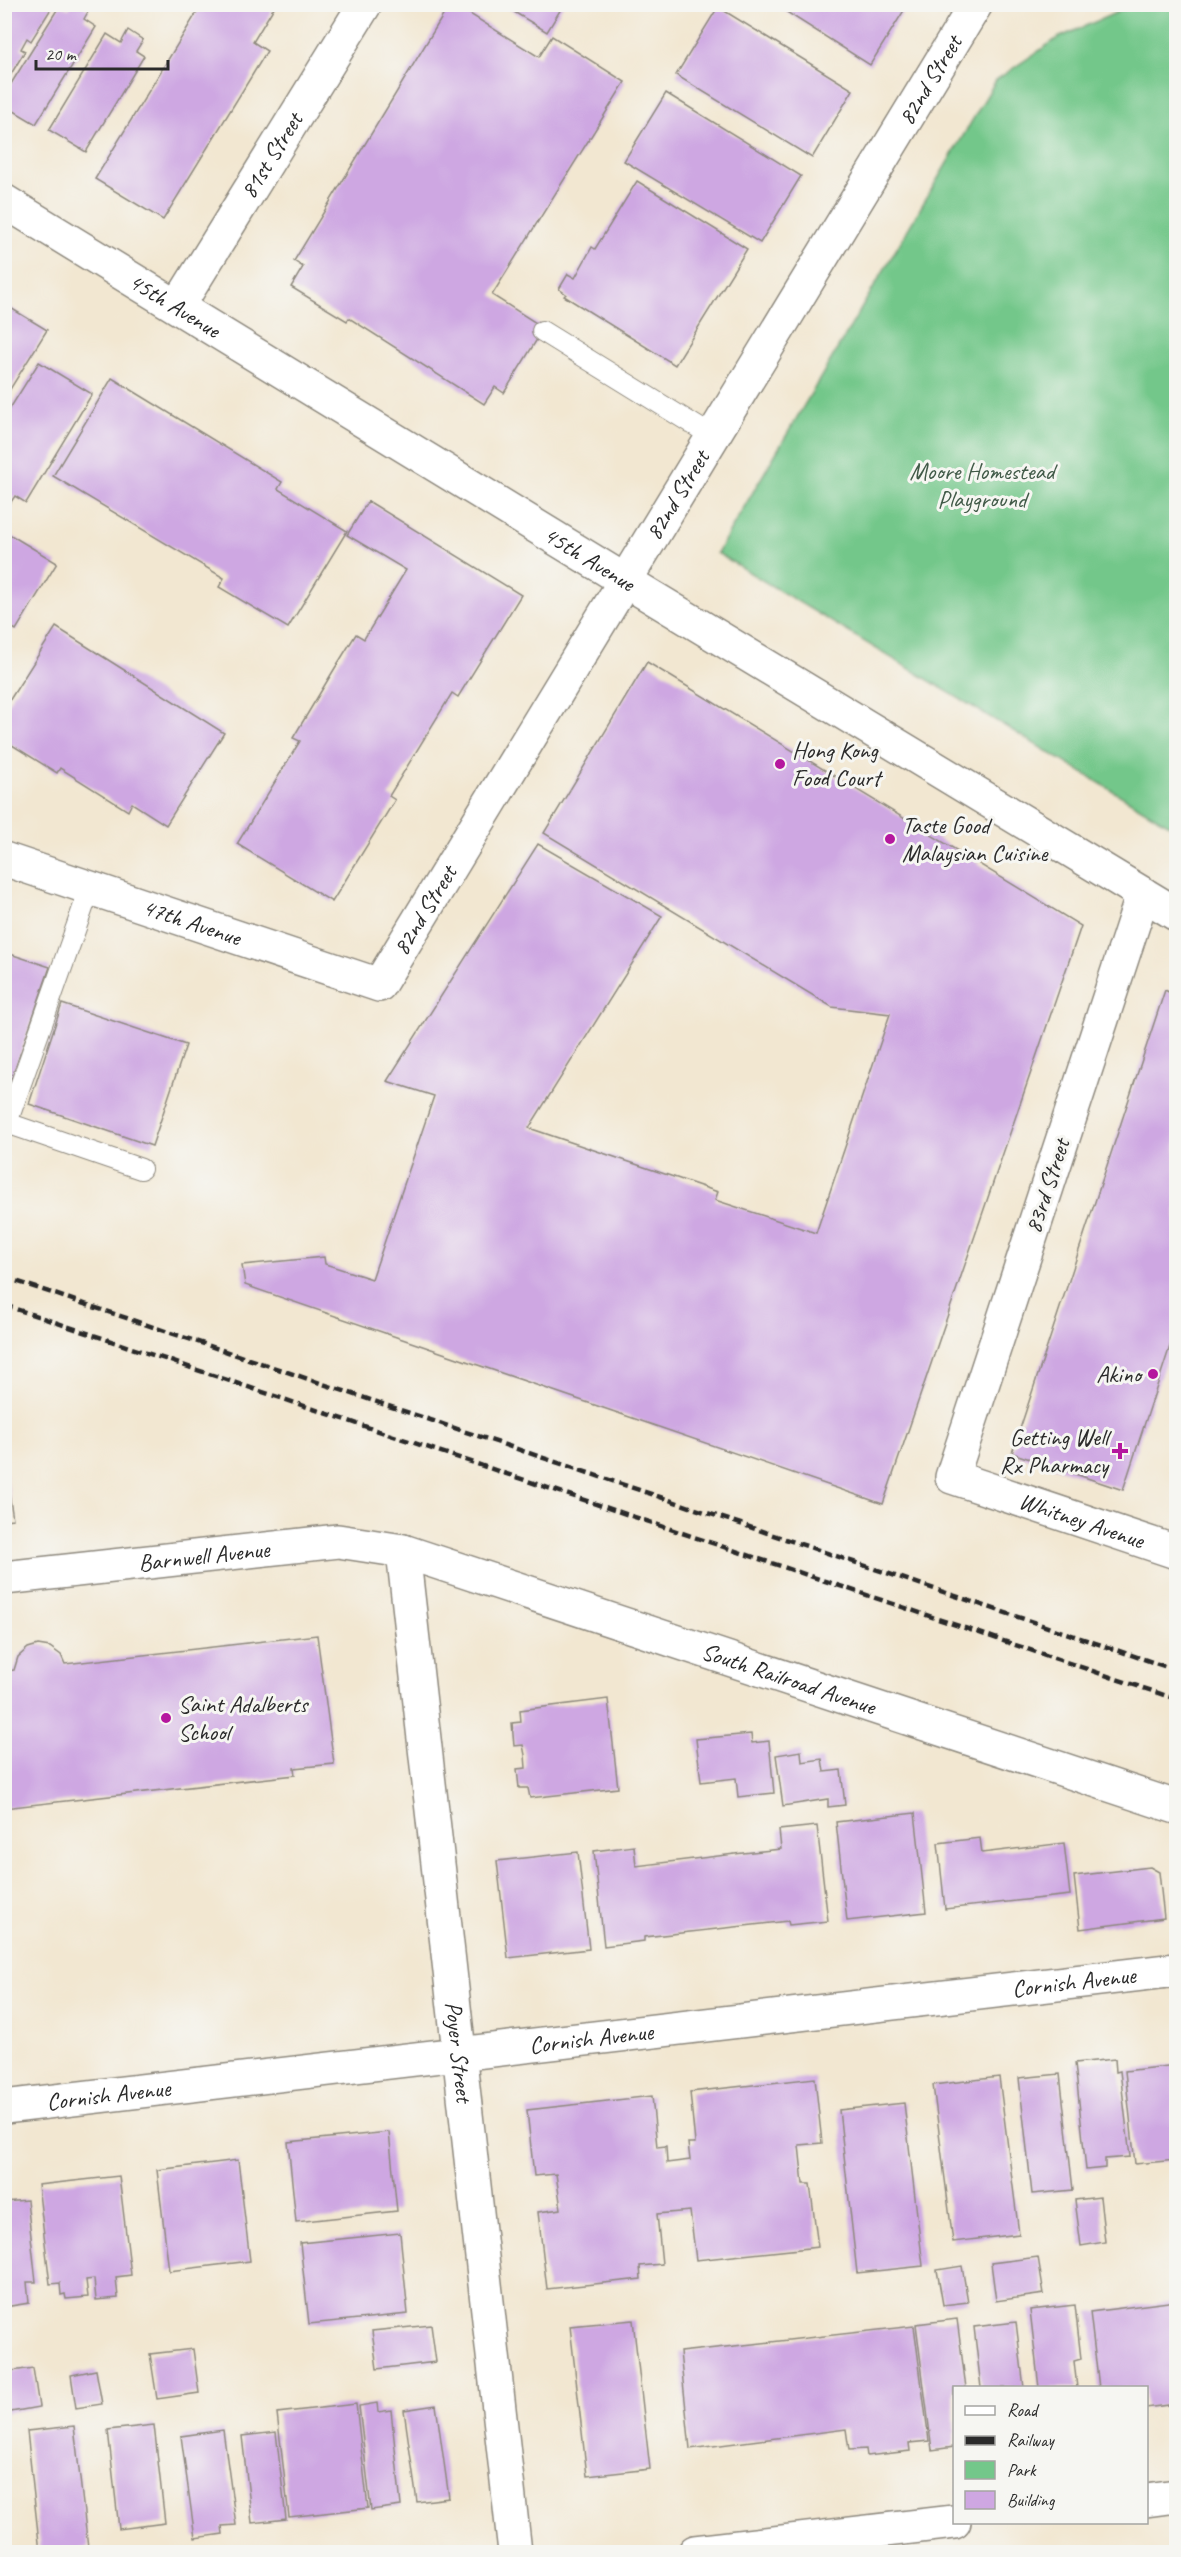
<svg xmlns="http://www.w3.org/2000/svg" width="1181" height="2557" viewBox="0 0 1181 2557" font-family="Caveat,sans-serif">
	<rect width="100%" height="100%" fill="#f6f6f2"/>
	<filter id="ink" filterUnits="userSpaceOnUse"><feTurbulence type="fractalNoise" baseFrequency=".0167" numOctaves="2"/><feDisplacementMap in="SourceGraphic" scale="12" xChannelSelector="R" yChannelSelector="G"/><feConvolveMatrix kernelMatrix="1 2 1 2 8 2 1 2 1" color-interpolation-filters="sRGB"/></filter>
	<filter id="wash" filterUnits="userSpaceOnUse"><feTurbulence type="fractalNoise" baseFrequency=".008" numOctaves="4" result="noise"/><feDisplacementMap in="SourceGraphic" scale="24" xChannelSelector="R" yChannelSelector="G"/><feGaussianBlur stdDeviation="1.35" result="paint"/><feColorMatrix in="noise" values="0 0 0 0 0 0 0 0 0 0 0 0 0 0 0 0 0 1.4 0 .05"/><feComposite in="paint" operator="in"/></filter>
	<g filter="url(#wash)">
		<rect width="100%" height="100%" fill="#f2e7d1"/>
		<!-- green -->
		<polygon fill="#73c78a" stroke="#4f795a" stroke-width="1.5" points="1136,4 1176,5 1176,829 717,553 996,80 1058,38"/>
		<g id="blocks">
			<!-- building -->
			<g fill="#cea7e2">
				<polygon points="5,4 54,4 31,41 27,38 21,49 25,51 5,84"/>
				<polygon points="72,4 80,4 89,10 84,19 96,27 36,124 4,105 4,95 60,5 69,9"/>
				<polygon points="192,4 276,4 253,42 267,51 163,220 95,179 199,9"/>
				<polygon points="450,4 454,4 539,57 552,36 625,82 492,295 544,328 504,393 495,387 484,404 349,318 347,321 291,287 303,267 294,261"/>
				<polygon points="501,4 564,4 547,32"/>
				<polygon points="774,4 908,4 870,65"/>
				<polygon points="718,7 853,90 812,158 676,75"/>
				<polygon points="128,30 143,40 136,51 144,56 86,152 49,130 107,34 121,43"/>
				<polygon points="666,93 801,176 760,243 624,161"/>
				<polygon points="637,181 747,249 675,365 564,296 566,294 559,289 568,274 575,278 592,247 595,249"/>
				<polygon points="4,304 47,330 4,399"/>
				<polygon points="39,362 92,394 26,503 15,496 4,512 4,418"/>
				<polygon points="112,378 282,482 278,489 347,531 288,628 219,587 224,578 53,476"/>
				<polygon points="368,501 521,595 458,697 452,693 389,796 395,800 332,902 237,844 300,741 293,738 335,668 356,634 364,639 406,570 347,535"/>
				<polygon points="4,531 57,563 16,630 4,623"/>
				<polygon points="56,627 224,733 166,825 132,803 128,811 60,768 57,773 4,740 4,709"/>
				<polygon points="647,662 1081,926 883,1504 245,1285 242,1265 324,1257 325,1264 372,1279 434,1096 387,1081 538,844 662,916 529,1128 718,1192 715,1200 816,1233 890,1014 832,1007 544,833"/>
				<polygon points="4,952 50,967 12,1078 4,1076"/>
				<polygon points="1165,990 1176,996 1176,1328 1123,1490 1012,1453"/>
				<polygon points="62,1004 186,1045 152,1146 29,1104"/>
				<polygon points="4,1460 13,1519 4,1520"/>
				<polygon points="317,1635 334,1764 294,1768 295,1775 4,1808 4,1671 14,1670 18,1657 28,1648 38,1645 50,1647 61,1655 65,1664"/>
				<polygon points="608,1699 618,1788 530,1798 528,1788 519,1788 517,1769 526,1768 525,1755 523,1745 514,1746 512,1723 521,1722 520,1710"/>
				<polygon points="751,1734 752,1743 769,1741 774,1793 738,1797 736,1778 701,1782 696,1739"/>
				<polygon points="801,1751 802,1762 822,1759 824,1772 841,1770 845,1805 828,1807 828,1799 783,1806 776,1755"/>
				<polygon points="915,1813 926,1912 847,1921 836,1822"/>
				<polygon points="817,1826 828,1921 789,1925 788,1921 681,1933 644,1937 644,1941 604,1946 594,1851 634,1846 636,1866 743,1853 781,1849 779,1830"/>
				<polygon points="980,1838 982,1853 1064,1843 1070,1895 945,1909 938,1843"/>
				<polygon points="578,1852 589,1949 508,1958 497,1861"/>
				<polygon points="1150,1867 1159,1872 1164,1918 1080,1929 1074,1876"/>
				<polygon points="1115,2059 1116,2072 1120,2071 1130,2157 1105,2159 1105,2168 1086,2170 1075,2063"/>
				<polygon points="1176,2065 1176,2160 1135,2164 1125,2071"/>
				<polygon points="1060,2074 1073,2190 1032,2194 1019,2078"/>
				<polygon points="999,2077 1019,2234 953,2242 933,2085"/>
				<polygon points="815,2078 822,2143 799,2145 803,2184 810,2184 818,2247 696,2260 690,2211 657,2214 662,2264 640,2266 641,2279 547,2289 538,2212 561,2209 556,2174 534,2176 527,2110 652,2096 657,2147 666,2146 667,2163 690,2160 688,2143 695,2143 690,2092"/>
				<polygon points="904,2103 923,2266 857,2273 839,2110"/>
				<polygon points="389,2132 397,2211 296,2222 288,2142"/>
				<polygon points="238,2160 250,2261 169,2271 157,2170"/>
				<polygon points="119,2176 131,2275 116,2277 118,2298 96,2300 94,2279 86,2280 88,2297 66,2299 65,2294 61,2295 60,2283 50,2284 38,2185"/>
				<polygon points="1100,2197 1105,2242 1081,2246 1075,2200"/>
				<polygon points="27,2200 36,2282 27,2282 29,2303 4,2307 4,2202"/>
				<polygon points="400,2233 408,2314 309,2324 300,2243"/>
				<polygon points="1038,2257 1044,2294 996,2301 991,2263"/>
				<polygon points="962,2266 968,2302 943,2305 937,2270"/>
				<polygon points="1176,2301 1176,2404 1146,2408 1146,2388 1099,2388 1090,2312"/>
				<polygon points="1075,2305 1081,2359 1074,2361 1077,2388 1039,2388 1030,2310"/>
				<polygon points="957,2319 966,2388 954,2388 954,2447 932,2450 916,2324"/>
				<polygon points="633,2320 650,2469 587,2476 570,2326"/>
				<polygon points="1016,2322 1024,2388 981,2388 974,2327"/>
				<polygon points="431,2325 436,2362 377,2369 372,2331"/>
				<polygon points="914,2326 929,2441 909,2443 910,2451 867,2456 866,2449 849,2450 846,2429 690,2449 680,2352"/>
				<polygon points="193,2349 199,2393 157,2399 150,2354"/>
				<polygon points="33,2368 39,2407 5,2413 5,2372"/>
				<polygon points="96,2370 102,2404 76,2408 71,2375"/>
				<polygon points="377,2403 378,2412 391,2410 401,2506 371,2510 359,2406"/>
				<polygon points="356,2404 368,2508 289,2517 277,2413"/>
				<polygon points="436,2405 449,2498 417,2502 404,2410"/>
				<polygon points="154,2425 165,2523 119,2529 108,2430"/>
				<polygon points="74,2426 88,2548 40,2552 27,2431"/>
				<polygon points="223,2430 236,2525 222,2526 223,2534 195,2538 181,2436"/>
				<polygon points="276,2432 286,2519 252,2523 242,2436"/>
			</g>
		</g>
	</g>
	<g filter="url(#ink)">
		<use href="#blocks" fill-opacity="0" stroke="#8e897e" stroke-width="1.5"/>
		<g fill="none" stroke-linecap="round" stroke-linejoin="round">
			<!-- lane casing -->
			<g stroke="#8e897e" stroke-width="22">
				<g id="lane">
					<polyline points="542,331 712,436"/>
					<polyline points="4,1122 141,1169"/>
					<polyline points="7,1123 90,888"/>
				</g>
			</g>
			<!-- street casing -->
			<g stroke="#8e897e" stroke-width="36">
				<g id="street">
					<path id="s1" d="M4 201 624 580 1176 914"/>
					<path id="s2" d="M178 306 365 4"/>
					<path id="s3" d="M4 859 379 985 976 4"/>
					<path id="s4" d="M1143 894 952 1477 1176 1552"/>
					<path id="s5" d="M403 1551 515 2552"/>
					<path id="s6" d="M4 1578 338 1541 403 1551 1176 1807"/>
					<path id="s7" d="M4 2107 1176 1970"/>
					<polyline points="1146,2500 1176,2496"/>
					<polyline points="695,2552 954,2522"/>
				</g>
			</g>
			<!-- lane -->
			<use href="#lane" stroke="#fff" stroke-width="20"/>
			<!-- street -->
			<use href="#street" stroke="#fff" stroke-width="33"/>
			<!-- rail -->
			<g stroke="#2b2b2b" stroke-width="4.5" stroke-dasharray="9 4.5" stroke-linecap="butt">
				<polyline points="4,1277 1176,1670"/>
				<polyline points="4,1305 1176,1699"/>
			</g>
		</g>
	</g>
	<!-- markers -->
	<g fill="#b5179e" stroke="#f6f6f2" stroke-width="2">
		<circle cx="780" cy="764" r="6"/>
		<circle cx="890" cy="839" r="6"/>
		<circle cx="1153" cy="1374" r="6"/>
		<path d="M1117 1442h6v6h6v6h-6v6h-6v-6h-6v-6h6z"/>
		<circle cx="166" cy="1718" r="6"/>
	</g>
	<g text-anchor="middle" stroke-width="6" stroke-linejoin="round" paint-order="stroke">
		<!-- street labels -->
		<g font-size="24" fill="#2b2b2b" stroke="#f6f6f2">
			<text dy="8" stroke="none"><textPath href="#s3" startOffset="1455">82nd Street</textPath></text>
			<text dy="8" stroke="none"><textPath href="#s2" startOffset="177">81st Street</textPath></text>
			<text dy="8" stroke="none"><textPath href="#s1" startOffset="200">45th Avenue</textPath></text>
			<text dy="8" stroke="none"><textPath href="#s3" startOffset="969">82nd Street</textPath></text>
			<text dy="8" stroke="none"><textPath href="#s1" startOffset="686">45th Avenue</textPath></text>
			<text dy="8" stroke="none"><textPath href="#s3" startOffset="483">82nd Street</textPath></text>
			<text dy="8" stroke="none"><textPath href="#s3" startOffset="198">47th Avenue</textPath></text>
			<text transform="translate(1047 1186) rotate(-72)" y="8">83rd Street</text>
			<text dy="8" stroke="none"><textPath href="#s4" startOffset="750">Whitney Avenue</textPath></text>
			<text dy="8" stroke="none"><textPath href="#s6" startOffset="201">Barnwell Avenue</textPath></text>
			<text dy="8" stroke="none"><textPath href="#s6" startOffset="808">South Railroad Avenue</textPath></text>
			<text dy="8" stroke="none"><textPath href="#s7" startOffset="1077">Cornish Avenue</textPath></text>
			<text dy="8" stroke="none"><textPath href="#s7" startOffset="591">Cornish Avenue</textPath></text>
			<text dy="8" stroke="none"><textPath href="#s5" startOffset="504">Poyer Street</textPath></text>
			<text dy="8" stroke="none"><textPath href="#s7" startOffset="105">Cornish Avenue</textPath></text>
		</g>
		<!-- park labels -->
		<g font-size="24" fill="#415a48" stroke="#f6f6f2">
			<text x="982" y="479">Moore Homestead<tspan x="982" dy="28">Playground</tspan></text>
		</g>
		<!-- poi labels -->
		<g font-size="24" fill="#2b2b2b" stroke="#f6f6f2" text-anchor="start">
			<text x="792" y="758">Hong Kong<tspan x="792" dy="28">Food Court</tspan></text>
			<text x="902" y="833">Taste Good<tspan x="902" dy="28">Malaysian Cuisine</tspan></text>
			<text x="1141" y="1382" text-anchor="end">Akino</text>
			<text x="1108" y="1445" text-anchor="end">Getting Well<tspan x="1108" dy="28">Rx Pharmacy</tspan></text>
			<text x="178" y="1712">Saint Adalberts<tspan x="178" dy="28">School</tspan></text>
		</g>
	</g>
	<!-- margin -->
	<rect width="1181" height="2557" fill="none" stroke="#f6f6f2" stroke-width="24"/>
	<!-- legend -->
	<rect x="953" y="2386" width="195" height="138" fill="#f6f6f2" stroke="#a5a5a2" stroke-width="1.5"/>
	<rect x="965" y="2406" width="30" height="9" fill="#ffffff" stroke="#a5a5a2" stroke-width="1.5"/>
	<text x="1007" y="2416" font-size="18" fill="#2b2b2b">Road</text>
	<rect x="965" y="2436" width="30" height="9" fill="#2b2b2b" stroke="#a5a5a2" stroke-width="1.5"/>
	<text x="1007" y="2446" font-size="18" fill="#2b2b2b">Railway</text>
	<rect x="965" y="2461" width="30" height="18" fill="#73c78a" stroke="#a5a5a2" stroke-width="1.5"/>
	<text x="1007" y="2476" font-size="18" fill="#2b2b2b">Park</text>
	<rect x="965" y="2491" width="30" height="18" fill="#cea7e2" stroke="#a5a5a2" stroke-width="1.5"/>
	<text x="1007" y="2506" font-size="18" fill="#2b2b2b">Building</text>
	<!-- scale -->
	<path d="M36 60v9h132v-9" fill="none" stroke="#2b2b2b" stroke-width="3"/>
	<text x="45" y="60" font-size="18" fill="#2b2b2b" stroke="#f6f6f2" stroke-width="4.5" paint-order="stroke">20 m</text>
</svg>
